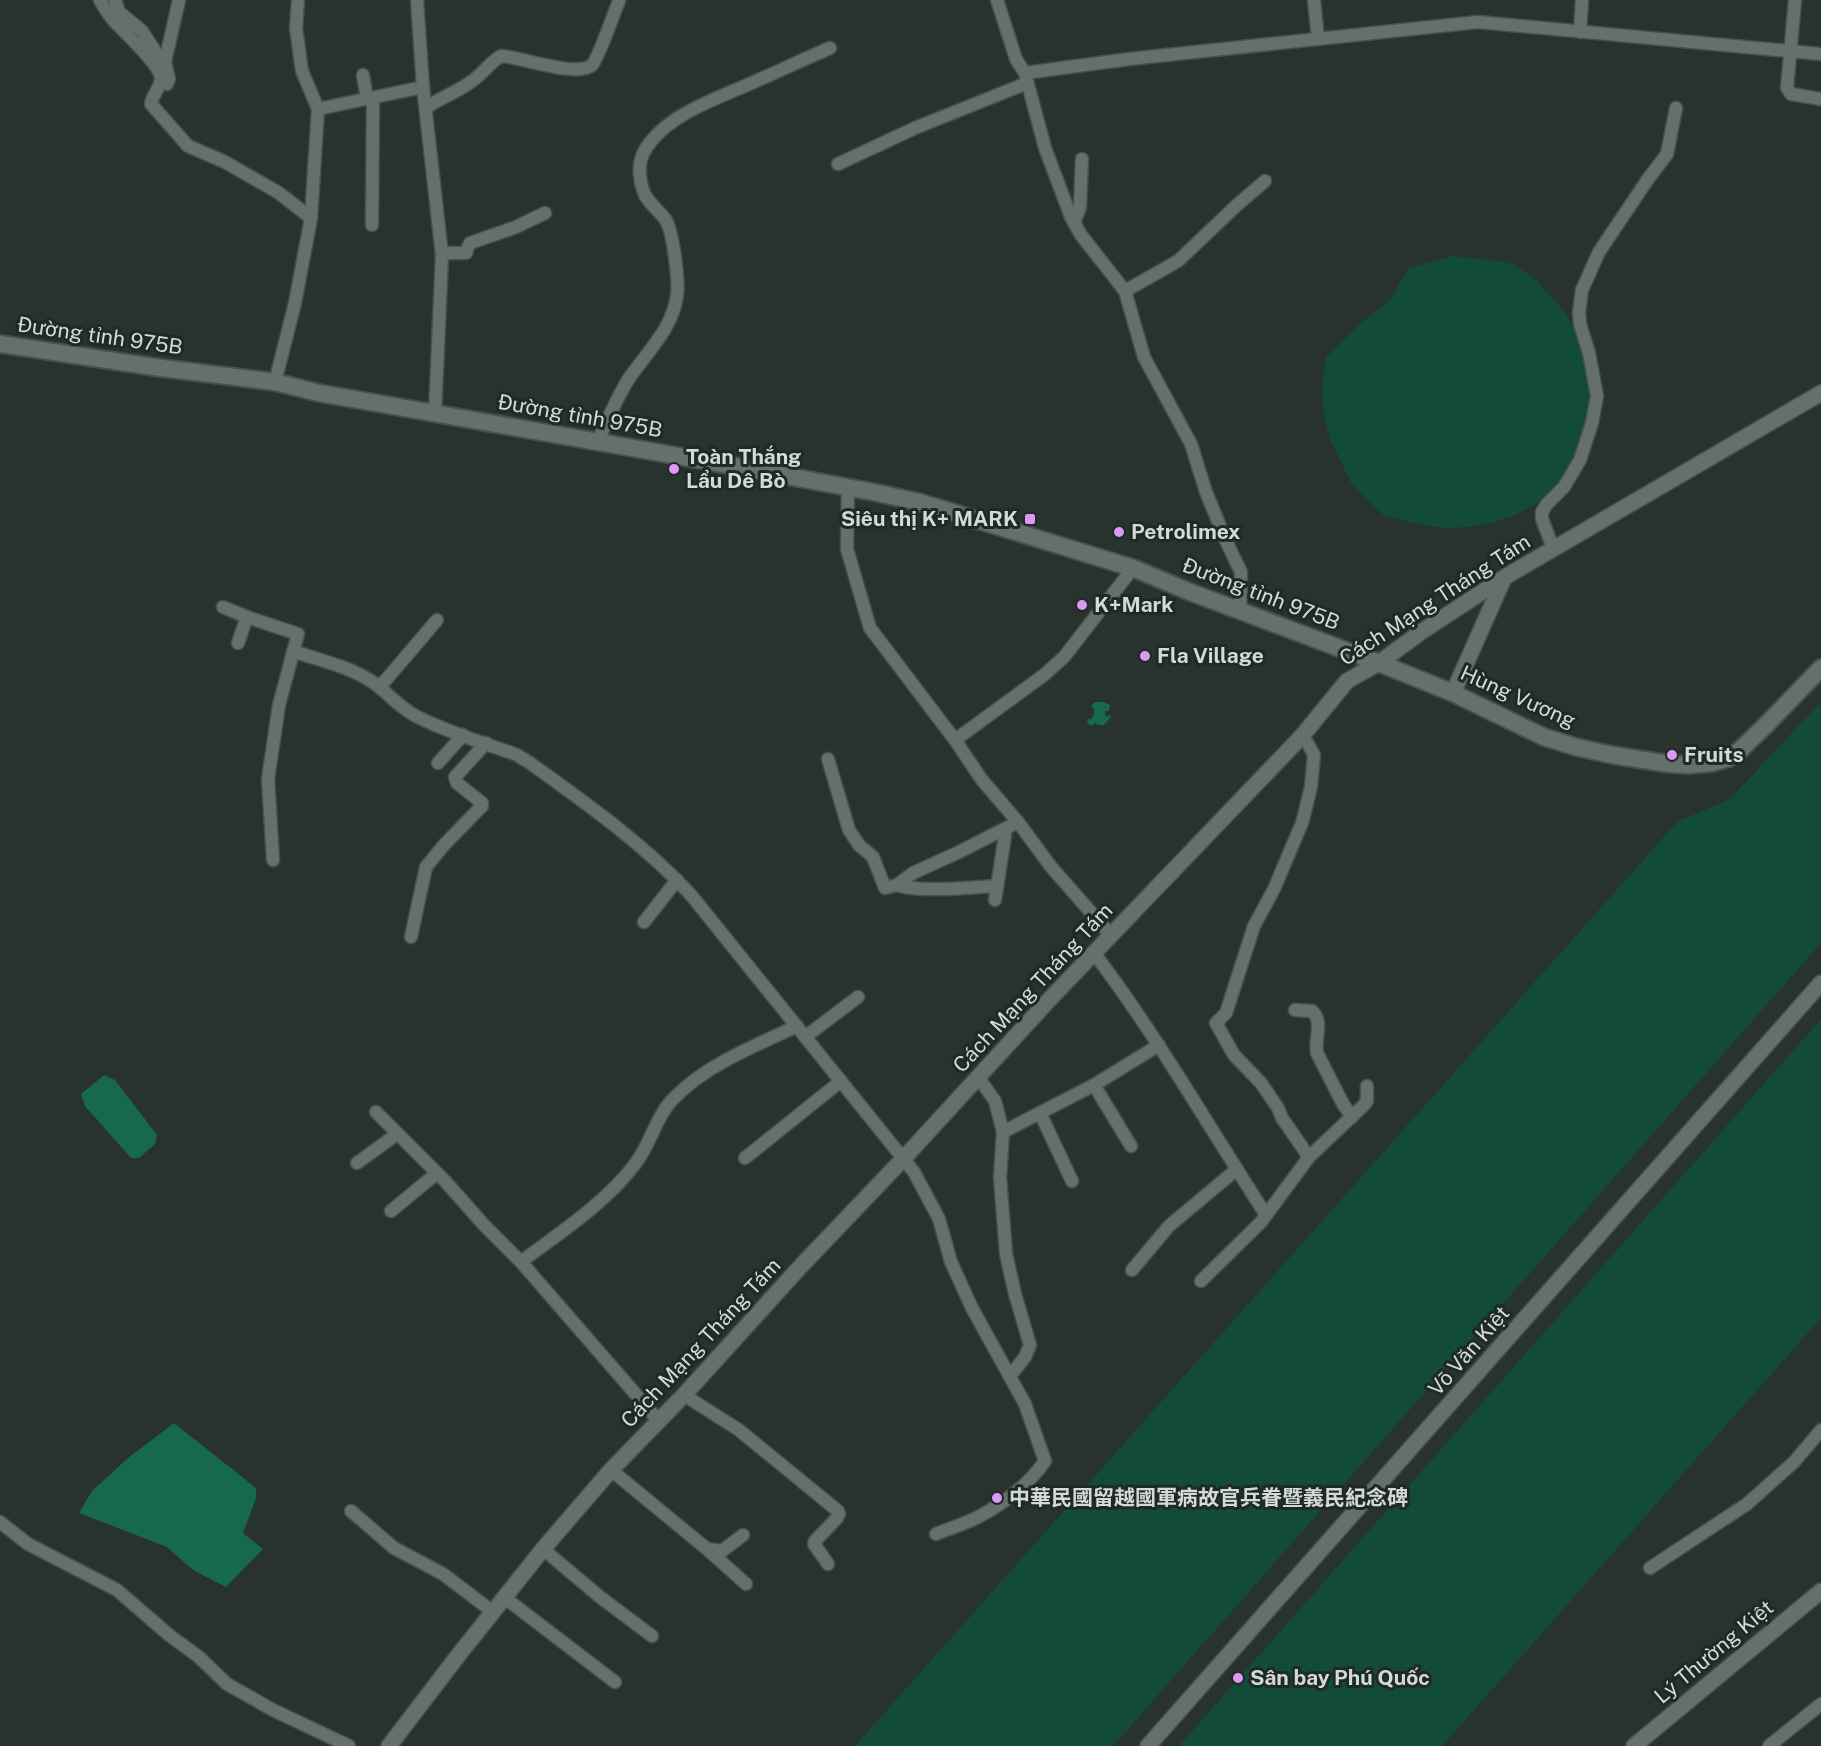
<svg xmlns="http://www.w3.org/2000/svg" width="1821" height="1746" viewBox="0 0 1821 1746" font-family="'Public Sans','Noto Sans SC',sans-serif">
	<rect width="100%" height="100%" fill="#29332e"/>
	<!-- green -->
	<g fill="#124b38">
		<polygon points="1453,256 1499,261 1512,264 1523,270 1537,281 1564,311 1576,330 1589,371 1589,414 1577,456 1550,494 1533,506 1513,516 1490,523 1470,527 1448,528 1428,526 1385,516 1366,499 1351,483 1331,441 1325,421 1322,399 1323,378 1326,357 1359,325 1390,300 1409,268"/>
		<polygon points="1821,702 1821,943 1113,1746 855,1746 1678,821 1729,800"/>
		<polygon points="1821,1019 1821,1318 1442,1746 1179,1746"/>
	</g>
	<!-- water -->
	<g fill="#16684e">
		<polygon points="1095,702 1103,702 1110,705 1109,711 1105,711 1105,716 1111,715 1111,717 1104,725 1098,725 1095,723 1092,726 1087,723 1088,719 1091,719 1094,715 1094,709 1091,706"/>
		<polygon points="104,1075 115,1080 157,1135 155,1144 139,1158 131,1158 85,1106 81,1094"/>
		<polygon points="174,1423 256,1488 256,1498 243,1533 263,1549 226,1587 193,1570 167,1547 79,1513 92,1491 128,1458"/>
	</g>
	<g fill="none" stroke-linecap="round" stroke-linejoin="round">
		<!-- minor casing -->
		<g stroke="#48504d" stroke-width="15">
			<g id="minor">
				<path d="M100 0C104 7 108 14 113 20 123 31 160 64 161 78 161 88 152 95 151 104L188 146 225 162 279 193 311 218"/>
				<polyline points="115,0 119,12 142,31 157,54 165,62"/>
				<polyline points="417,0 423,87 442,255 435,414"/>
				<polyline points="997,0 1016,59 1025,73 1045,148 1071,217 1081,235 1125,291 1144,357 1191,444 1206,492 1227,543 1241,572 1240,610"/>
				<polyline points="1314,0 1318,39"/>
				<polyline points="1795,0 1787,88 1791,94 1821,99"/>
				<polyline points="1580,32 1582,0"/>
				<polyline points="1025,73 1129,59 1478,22 1821,54"/>
				<polyline points="363,75 367,99"/>
				<polyline points="167,84 169,79 165,62 179,0"/>
				<path d="M426 108C439 98 458 92 472 81 483 74 490 62 501 56 521 57 577 78 592 65 599 58 614 12 619 1"/>
				<polyline points="318,109 423,87"/>
				<polyline points="838,164 915,128 1027,83"/>
				<polyline points="1074,223 1080,207 1082,159"/>
				<polyline points="372,225 373,98"/>
				<polyline points="442,255 448,253 466,253 468,247 470,243 516,227 545,213"/>
				<polyline points="1125,291 1178,261 1237,205 1265,181"/>
				<polyline points="275,382 295,303 311,218 318,109 302,71 296,28 298,0"/>
				<path d="M597 442C608 421 617 396 630 377 648 351 673 328 677 295 679 282 673 229 665 219 659 211 650 204 645 195 639 181 637 163 645 150 665 116 713 100 747 85 775 73 802 60 830 48"/>
				<polyline points="848,487 847,549 870,628 955,740 982,780 1018,822 1052,868 1111,935"/>
				<polyline points="1553,548 1542,519 1542,512 1547,504 1564,487 1580,460 1592,423 1597,396 1589,353 1580,324 1579,312 1582,290 1599,252 1648,179 1667,154 1676,108"/>
				<polyline points="223,607 247,617 298,634 279,705 268,779 273,860"/>
				<polyline points="238,643 247,617"/>
				<path d="M293 651C318 660 348 666 371 681 386 691 398 706 414 715 443 731 485 743 517 755L530 763C587 804 644 844 691 895L914 1172 939 1219 951 1262 972 1308 1025 1404 1045 1461C1029 1484 1004 1503 980 1516 967 1523 951 1528 936 1534"/>
				<polyline points="378,686 385,681 437,620"/>
				<polyline points="1302,736 1308,744 1314,755 1311,787 1302,823 1274,889 1254,926 1226,1013 1216,1023 1234,1055 1261,1083 1278,1108 1282,1118 1309,1157"/>
				<polyline points="955,740 1044,675 1064,657 1133,568"/>
				<polyline points="828,759 849,830 859,845 873,857 885,888 897,885 913,873 957,853 1018,822"/>
				<polyline points="438,763 463,735"/>
				<path d="M897 885C919 893 971 887 997 886"/>
				<polyline points="995,900 1005,836 1004,830"/>
				<polyline points="644,922 677,880"/>
				<polyline points="411,937 426,867 444,845 482,806 482,803 457,783 455,777 486,743"/>
				<path d="M1094 953C1157 1036 1209 1127 1266 1215"/>
				<path d="M1295 1010 1312 1011C1324 1022 1314 1039 1317 1053L1343 1104 1352 1117"/>
				<polyline points="805,1037 858,997"/>
				<polyline points="978,1077 995,1101 1003,1132 1094,1085 1159,1045"/>
				<polyline points="1094,1085 1131,1146"/>
				<polyline points="376,1112 445,1181 484,1225 521,1262 659,1421"/>
				<polyline points="1040,1113 1072,1181"/>
				<polyline points="1003,1132 1000,1177 1006,1254 1015,1294 1030,1345 1025,1357 1010,1376"/>
				<polyline points="745,1158 841,1081"/>
				<polyline points="357,1163 397,1134"/>
				<polyline points="391,1211 437,1173"/>
				<path d="M521 1262C559 1233 606 1203 635 1164 651 1144 656 1115 675 1097 708 1064 755 1046 797 1026"/>
				<polyline points="1132,1270 1169,1226 1237,1169"/>
				<polyline points="1201,1281 1261,1222 1309,1157 1363,1106 1367,1101 1367,1086"/>
				<polyline points="684,1395 739,1430 838,1511 839,1514 837,1518 815,1541 814,1544 828,1564"/>
				<polyline points="611,1470 707,1549 746,1584"/>
				<polyline points="351,1511 394,1548 443,1574 493,1612"/>
				<polyline points="0,1522 28,1544 117,1590 169,1635 199,1657 227,1684 273,1710 349,1746"/>
				<polyline points="543,1549 600,1597 652,1636"/>
				<polyline points="708,1549 722,1551 743,1535"/>
				<polyline points="1650,1568 1747,1504 1794,1462 1821,1430"/>
				<polyline points="505,1598 615,1682"/>
				<polyline points="1769,1746 1821,1704"/>
			</g>
		</g>
		<!-- tertiary casing -->
		<g stroke="#48504d" stroke-width="18">
			<g id="tertiary">
				<polyline points="1453,693 1504,578"/>
				<polyline points="389,1746 457,1657 543,1549 611,1470 684,1395 801,1266 904,1158 1048,1001 1302,736 1347,681 1379,663 1421,632 1505,577 1821,393"/>
				<polyline points="1148,1746 1821,983"/>
				<polyline points="1634,1746 1821,1591"/>
			</g>
		</g>
		<!-- secondary casing -->
		<g stroke="#48504d" stroke-width="20">
			<polyline id="secondary" points="0,344 154,367 275,382 319,393 701,460 873,492 919,502 1133,568 1190,592 1379,663 1453,693 1544,737 1576,747 1612,755 1670,764 1689,765 1711,763 1729,758 1740,750 1767,724 1821,668"/>
		</g>
		<!-- minor -->
		<use href="#minor" stroke="#65706b" stroke-width="12"/>
		<!-- tertiary -->
		<use href="#tertiary" stroke="#65706b" stroke-width="15"/>
		<!-- secondary -->
		<use href="#secondary" stroke="#65706b" stroke-width="16"/>
	</g>
	<!-- markers -->
	<g fill="#dc99f4" stroke="#1f2925" stroke-width="2">
		<circle cx="674" cy="469" r="6"/>
		<rect x="1024" y="513" width="12" height="12" rx="3"/>
		<circle cx="1119" cy="532" r="6"/>
		<circle cx="1082" cy="605" r="6"/>
		<circle cx="1145" cy="656" r="6"/>
		<circle cx="1672" cy="755" r="6"/>
		<circle cx="997" cy="1498" r="6"/>
		<circle cx="1238" cy="1678" r="6"/>
	</g>
	<g text-anchor="middle" stroke-width="6" stroke-linejoin="round" paint-order="stroke">
		<!-- street labels -->
		<g font-size="21" fill="#d4dad8" stroke="#1f2925">
			<text transform="translate(100 336) rotate(8)" y="7">Đường tỉnh 975B</text>
			<text transform="translate(580 416) rotate(10)" y="7">Đường tỉnh 975B</text>
			<text transform="translate(1261 594) rotate(21)" y="7">Đường tỉnh 975B</text>
			<text transform="translate(1435 600) rotate(-33)" y="7">Cách Mạng Tháng Tám</text>
			<text transform="translate(1518 697) rotate(24)" y="7">Hùng Vương</text>
			<text transform="translate(1033 988) rotate(-47)" y="7">Cách Mạng Tháng Tám</text>
			<text transform="translate(701 1343) rotate(-47)" y="7">Cách Mạng Tháng Tám</text>
			<text transform="translate(1469 1351) rotate(-49)" y="7">Võ Văn Kiệt</text>
			<text transform="translate(1714 1652) rotate(-40)" y="7">Lý Thường Kiệt</text>
		</g>
		<!-- poi labels -->
		<g font-size="21" font-weight="bold" fill="#d4dad8" stroke="#1f2925" text-anchor="start">
			<text x="686" y="464">Toàn Thắng<tspan x="686" dy="24">Lẩu Dê Bò</tspan></text>
			<text x="1018" y="526" text-anchor="end">Siêu thị K+ MARK</text>
			<text x="1131" y="539">Petrolimex</text>
			<text x="1094" y="612">K+Mark</text>
			<text x="1157" y="663">Fla Village</text>
			<text x="1684" y="762">Fruits</text>
			<text x="1009" y="1505">中華民國留越國軍病故官兵眷暨義民紀念碑</text>
			<text x="1250" y="1685">Sân bay Phú Quốc</text>
		</g>
	</g>
</svg>
